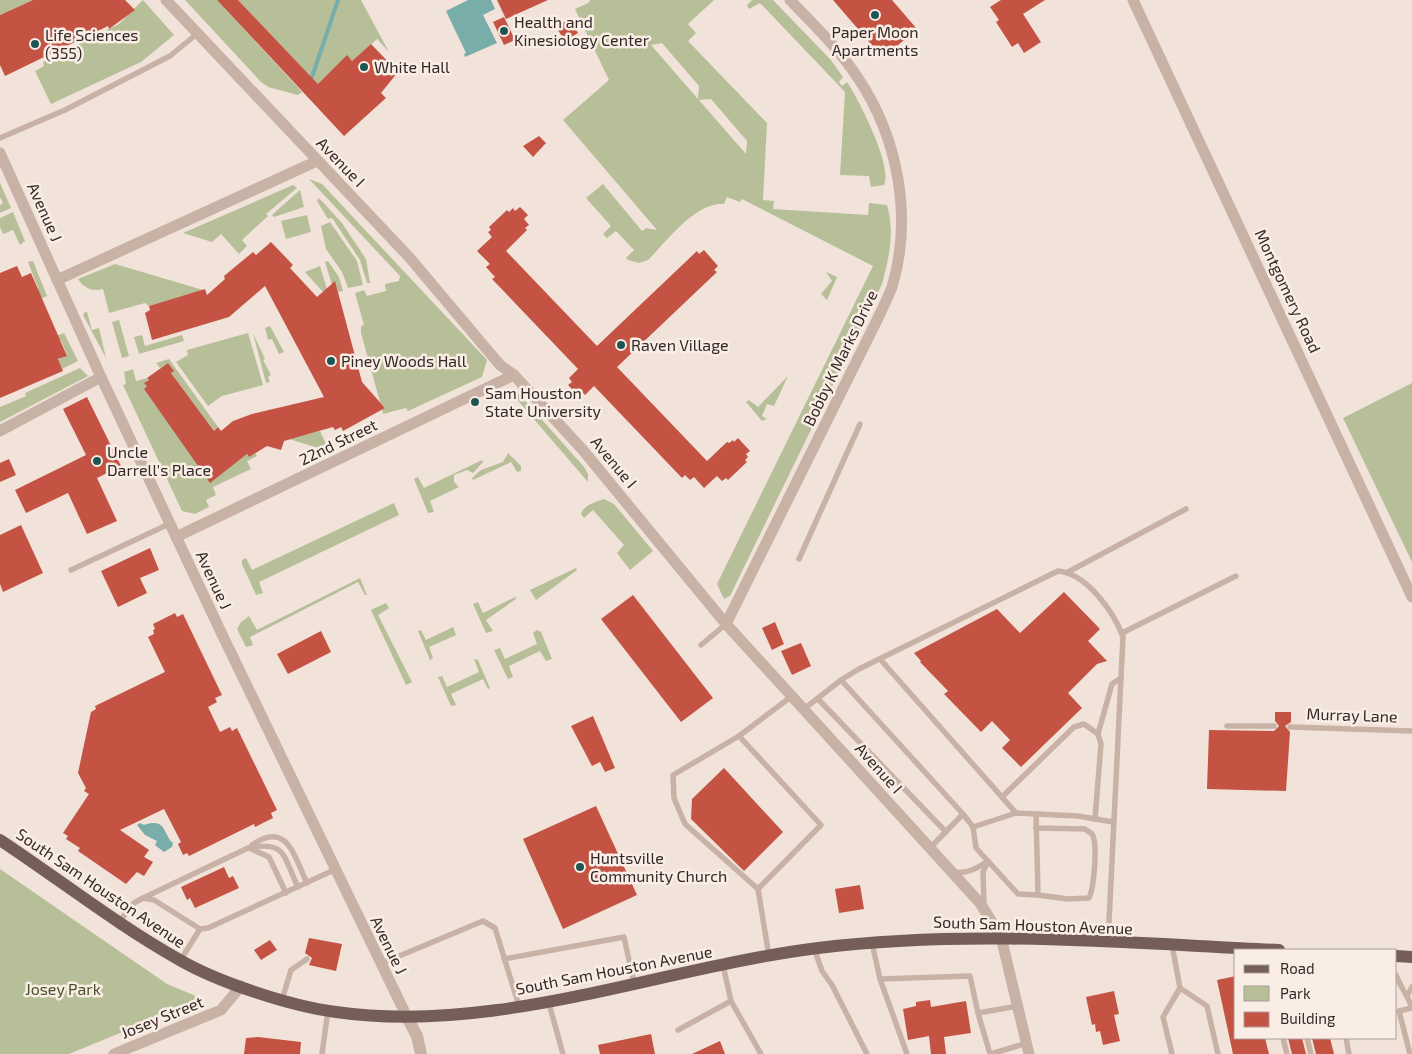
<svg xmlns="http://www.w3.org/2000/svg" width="1412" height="1054" viewBox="0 0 1412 1054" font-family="'Exo 2',sans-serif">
	<rect width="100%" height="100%" fill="#f1e3d9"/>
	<!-- green -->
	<g fill="#b7bf99" fill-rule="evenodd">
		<polygon points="0,0 33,0 0,15"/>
		<polygon points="143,0 174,35 141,62 51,104 35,71 44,66 43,62 119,24"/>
		<polygon points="185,0 217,0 302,92 298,95 268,87 261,82"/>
		<polygon points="238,0 361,0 389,52 377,39 352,61 347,56 318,84"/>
		<path d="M590 0H714L688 24 696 33 688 41 767 123 763 200 774 201 773 209 868 215 869 203 887 205C895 232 889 258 882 284L730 596 724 599 717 584 873 266 742 199 740 202 727 197 724 204C695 202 668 240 648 260L639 263 628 260 626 258 634 250 616 231 607 238 603 234 611 226 586 198 603 184 642 231 646 228 657 230 563 120 609 80 575 9 588 3ZM662 43 699 86 698 99 651 45ZM711 99 747 141 746 154 699 100Z"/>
		<path d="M752 0H773L830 59 843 77 839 82 842 86 847 82C859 100 893 166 884 185L871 187 869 176 840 175 845 92 760 3 749 9 747 5Z"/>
		<polygon points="309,179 322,184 487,360 482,377 408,411 406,408 383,414 382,409 385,407 380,402 361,333 361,326 364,325 355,293 364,290 367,296 386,291 385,284 399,281 400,276"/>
		<polygon points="0,183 11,208 0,213 0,205 3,203 0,197"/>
		<polygon points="293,185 297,188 266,214 268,216 242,240 247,246 239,254 221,234 212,242 183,233"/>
		<polygon points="300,190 304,207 274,217 272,215"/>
		<polygon points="319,198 342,223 366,259 370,283 367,283 360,260 332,218 328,219 317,201"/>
		<polygon points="13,212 25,241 20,245 13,230 3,234 0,227 0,218"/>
		<polygon points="307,215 311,232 286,239 281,221"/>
		<polygon points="330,222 357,261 363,285 348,288 342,272 326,249 321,226"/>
		<polygon points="33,261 47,296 33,302 29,292 38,288 28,262"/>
		<polygon points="328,261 339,277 343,291 338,292 335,282 332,285 325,262"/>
		<path d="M115 264 203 290 149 306 145 303 109 313 103 289C92 292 84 288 78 279Z"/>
		<polygon points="320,266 327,289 323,292 305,272"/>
		<polygon points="826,272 837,277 827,300 821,294 832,281"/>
		<polygon points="85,312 87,312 92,330 99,328 106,358 83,315"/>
		<polygon points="119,320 129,356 122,358 112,322"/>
		<polygon points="270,326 284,352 279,354 272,339 268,340 265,328"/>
		<polygon points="64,333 78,361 62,369 58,360 67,355 61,340 51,344 49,339"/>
		<polygon points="248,333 263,385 222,396 208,406 176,362 188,355 187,350"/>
		<polygon points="253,333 265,359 263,360 271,375 268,377 270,382 266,383"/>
		<polygon points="142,335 145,346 182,335 184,341 139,354 134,337"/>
		<polygon points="169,359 218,427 214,431 171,373 173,371 168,363 160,368 156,363"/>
		<polygon points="80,368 88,376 0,422 0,407 26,396 25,393"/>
		<polygon points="133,369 136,381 147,378 149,380 145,383 147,386 144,389 210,482 247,454 249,457 255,453 257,456 247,461 251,469 213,487 216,495 206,500 209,507 195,514 182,511 123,385 126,384 124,372"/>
		<polygon points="788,376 774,406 767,404 762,416 767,419 762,421 746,402 749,400 758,407"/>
		<polygon points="1412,383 1412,562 1343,418"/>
		<polygon points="513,390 520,395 584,467 588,474 588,482 514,396 511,392"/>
		<polygon points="320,431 328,448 325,450 289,439"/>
		<polygon points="508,453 521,466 521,471 517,472 511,462 473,480 472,478 481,470 503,462"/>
		<polygon points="482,460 483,462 473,473 467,470 454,475 454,482 459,487 430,501 434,512 428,513 414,479 418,477 424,488"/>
		<path d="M604 499 614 504 653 551 630 570 617 553 624 545 593 510 584 518 581 514C584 505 595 502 604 499Z"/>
		<polygon points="394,503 399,515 259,582 263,593 256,595 242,564 242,560 246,558 252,570"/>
		<polygon points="576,568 577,570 536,600 530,590"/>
		<polygon points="360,578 367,595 365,595 358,582 250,637 253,645 246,647 237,629 241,622 249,616 257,630"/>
		<polygon points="515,597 516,599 486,620 493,631 486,633 473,604 478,602 483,613"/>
		<polygon points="386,603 389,608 378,615 412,682 406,685 371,610"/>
		<polygon points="453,627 456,635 429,647 433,658 430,660 418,631 421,630 426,640"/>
		<polygon points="537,630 541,632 552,659 546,661 540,651 509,666 513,677 508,679 494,650 500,648 505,659 537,644 533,633"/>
		<polygon points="474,659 478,660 490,688 488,689 483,679 451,694 456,705 451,706 438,677 442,676 447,687 479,672"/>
		<polygon points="0,869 167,984 203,999 69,1054 0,1054"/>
	</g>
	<!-- water -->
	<g fill="#79ada9">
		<polygon points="468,0 491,0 495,9 483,15 497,43 465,57 464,54 466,53 446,11"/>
		<path d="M140 823 144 825C167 817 163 835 173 843L172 847 164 852 155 845 157 841 145 835 137 825Z"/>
	</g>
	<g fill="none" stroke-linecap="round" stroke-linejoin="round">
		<!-- stream -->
		<polyline stroke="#79ada9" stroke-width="4" points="312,77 338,0"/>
	</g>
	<!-- building -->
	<g fill="#c45344">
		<polygon points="33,0 125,0 135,10 109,29 108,26 5,76 0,65 0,15"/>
		<polygon points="217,0 238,0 318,84 347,55 352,61 371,44 398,72 381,93 386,98 344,136"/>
		<polygon points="497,0 548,0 506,19"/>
		<polygon points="833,0 892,0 917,29 883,58"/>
		<polygon points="1001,0 1045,0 1023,14 1041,42 1024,53 1018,43 1012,47 996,22 999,20 990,7"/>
		<polygon points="504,17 515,40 504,45 493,22"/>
		<polygon points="569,19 578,33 565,41 556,27"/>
		<polygon points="539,136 546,143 533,157 523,146"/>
		<polygon points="520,207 528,215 524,219 529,225 525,228 527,230 506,251 597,346 697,251 699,254 704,250 718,266 714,270 717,272 617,367 707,461 727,442 729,443 733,440 734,442 738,438 750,451 746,454 748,457 745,460 747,462 728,480 726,478 722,481 717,476 704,488 694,477 690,480 685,475 682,478 594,386 585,395 581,391 577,394 568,385 572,382 569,378 578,369 492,279 495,277 486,267 490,264 477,251 492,237 488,232 491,230 489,227 507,210 509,212 513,208 515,211"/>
		<polygon points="271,242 293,265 290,268 317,297 335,281 362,382 385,408 343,431 341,427 335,430 333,427 284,441 281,450 267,446 249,457 247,454 210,483 144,389 147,386 144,383 149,380 147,378 168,363 174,371 171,373 214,431 218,427 221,431 233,421 252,414 324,397 265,286 229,317 152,340 145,313 150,310 149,306 205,289 207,295 225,279 224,276 253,252 256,255"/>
		<polygon points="17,266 22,277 31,273 67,356 58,359 63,371 0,398 0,273"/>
		<polygon points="87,397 121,466 97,478 117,521 87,534 68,493 26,513 15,490 86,455 63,409"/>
		<polygon points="9,459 16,475 0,482 0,463"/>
		<polygon points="21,525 43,573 3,592 0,584 0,535"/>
		<polygon points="150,548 159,570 140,578 147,593 118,607 101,571"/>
		<polygon points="1064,592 1100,629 1088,641 1107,661 1097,664 1068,693 1082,708 1021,767 1002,748 1010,740 992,721 981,732 944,694 948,691 920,662 921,661 914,653 997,609 1020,633"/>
		<polygon points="633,595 713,698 681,722 601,619"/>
		<polygon points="175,613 177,617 183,614 222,695 215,698 217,702 208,707 220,732 230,727 232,731 237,728 277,810 271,813 273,818 255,827 254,824 189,856 187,853 183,855 178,844 181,842 164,809 120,830 149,850 144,857 153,862 144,876 137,872 126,884 78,851 80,848 66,839 68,836 63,833 89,794 84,791 86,788 78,773 91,712 96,709 95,706 165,672 148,637 154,634 153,630 155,629 153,624"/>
		<polygon points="775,622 784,644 772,650 762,628"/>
		<polygon points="321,631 331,652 288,674 277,654"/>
		<polygon points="801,643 811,666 792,675 781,651"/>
		<polygon points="1275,712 1291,712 1291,722 1285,726 1290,732 1286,791 1207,789 1209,730 1274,731 1279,726 1275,721"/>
		<polygon points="593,716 615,768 605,772 600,762 592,766 571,726"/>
		<polygon points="724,768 783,832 744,871 691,819 692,799"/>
		<polygon points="596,806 637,895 563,929 523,839"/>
		<polygon points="224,867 229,878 233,876 239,888 195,908 190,898 187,900 181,887"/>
		<polygon points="860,885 864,909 839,913 835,889"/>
		<polygon points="309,938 342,944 336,971 309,965 312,958 305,953"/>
		<polygon points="270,940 277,950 261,960 254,950"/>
		<polygon points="1236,976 1236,1038 1265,1038 1269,1054 1233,1054 1217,980"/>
		<polygon points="1114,991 1119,1014 1114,1015 1120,1041 1103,1045 1100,1031 1096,1032 1095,1024 1092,1025 1086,997"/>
		<polygon points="930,1000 931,1007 966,1001 971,1033 944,1037 946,1054 931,1054 929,1036 908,1040 903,1009 916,1006 916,1002"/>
		<polygon points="651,1034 655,1054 600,1054 598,1045"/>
		<polygon points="258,1037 301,1042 300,1054 244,1054 246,1038"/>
		<polygon points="1288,1038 1302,1038 1306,1054 1292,1054"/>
		<polygon points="1312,1038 1330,1038 1334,1054 1316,1054"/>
		<polygon points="720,1041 725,1054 692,1054"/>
	</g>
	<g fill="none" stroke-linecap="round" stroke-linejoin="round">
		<!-- service -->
		<g stroke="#c8b1a5" stroke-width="5.5">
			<polyline points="0,138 65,110 170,56 198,33"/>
			<polyline points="799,559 860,424"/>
			<polyline points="71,570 169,524"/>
			<polyline points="1068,572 1186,509"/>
			<polyline points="1122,633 1236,576"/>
			<polyline points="701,645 726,624"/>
			<polyline points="880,659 1016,813"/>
			<polyline points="841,680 963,814"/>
			<polyline points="818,699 946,832"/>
			<path d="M804 709 841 680 859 669 1058 571C1086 573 1114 612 1123 637L1108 942"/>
			<polyline points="1227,726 1274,726"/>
			<polyline points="1290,727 1412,731"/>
			<polyline points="1098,734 1112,684 1121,678"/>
			<polyline points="739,736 792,696"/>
			<polyline points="1002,797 1074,727 1084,724 1098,734 1101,744 1095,819"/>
			<polyline points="973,827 976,848 1018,894 1038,895 1036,814"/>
			<path d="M1036 828 1085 829C1086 830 1091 833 1092 834 1098 843 1094 888 1089 898L1068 899 1038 895"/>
			<path d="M252 845C287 820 294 856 307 883"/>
			<polyline points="930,848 963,814 973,827 1016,813 1078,816 1113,822"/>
			<polyline points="251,849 269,857 286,893"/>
			<path d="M953 872C967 874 976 869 988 861"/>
			<polyline points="758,889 685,824 674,798 673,775 739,736 821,825 758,889 769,956"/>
			<path d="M143 898 248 848C287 840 283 857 298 887"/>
			<polyline points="984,905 983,872 988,861"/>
			<polyline points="119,922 134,903 143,898 154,900 200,929"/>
			<polyline points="872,943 880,979 970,976 978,1013 1018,1006"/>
			<polyline points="1172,945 1180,988 1163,1017 1172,1054"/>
			<polyline points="814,948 822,971 832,985 867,1054"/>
			<polyline points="504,959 624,937 634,983"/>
			<polyline points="180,961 200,929 208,928 334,870"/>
			<polyline points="380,964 483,921 495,928 519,1006"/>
			<polyline points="723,965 731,1001 761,1054"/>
			<path d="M1396 975C1401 988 1408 996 1412 1008"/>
			<polyline points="880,979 907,1054"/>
			<polyline points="1180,988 1207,1006 1218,1054"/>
			<polyline points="1408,994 1412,987"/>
			<polyline points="282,1000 291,970 307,959"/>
			<polyline points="548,1000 563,1054"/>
			<polyline points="978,1013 990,1054"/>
			<polyline points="678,1030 731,1001"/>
			<polyline points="1283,1038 1287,1054"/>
			<polyline points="1307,1038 1311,1054"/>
			<polyline points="1346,1038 1349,1054"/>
			<polyline points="322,1054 328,1010"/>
			<polyline points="991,1054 1027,1043"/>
			<polyline points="1410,1054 1399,1011 1412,1008"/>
		</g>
		<!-- minor -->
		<g stroke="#c8b1a5" stroke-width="11">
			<polyline points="166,0 409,257 500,365 514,375 582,449 726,624 980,903 1001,937 1029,1054"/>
			<polyline points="1133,0 1412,597"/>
			<polyline points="0,153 101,377 219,628 407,1017"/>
			<polyline points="57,280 317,161"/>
			<polyline points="0,431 101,377"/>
			<polyline points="176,537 514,375"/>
			<path d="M726 624 878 318C883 308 888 297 892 287 913 217 898 138 858 78 839 49 814 25 790 0"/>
			<polyline points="114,1054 221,1010 241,986"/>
		</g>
		<!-- tertiary -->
		<polyline stroke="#c8b1a5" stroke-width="12" points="407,1017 417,1036 421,1054"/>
		<!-- primary -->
		<g stroke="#765e58" stroke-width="12">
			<path d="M0 840C59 879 116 924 178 959 217 982 290 1006 336 1012 497 1035 659 968 818 948 971 929 1125 943 1279 950"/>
			<polyline points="1396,956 1412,957"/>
		</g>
	</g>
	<!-- markers -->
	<g fill="#1d5552" stroke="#f9ede5" stroke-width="2">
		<circle cx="875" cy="15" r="5"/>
		<circle cx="504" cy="31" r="5"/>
		<circle cx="35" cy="44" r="5"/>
		<circle cx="364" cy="67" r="5"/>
		<circle cx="621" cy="345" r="5"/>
		<circle cx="331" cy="361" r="5"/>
		<circle cx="475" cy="402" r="5"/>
		<circle cx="97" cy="461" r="5"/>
		<circle cx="580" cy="867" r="5"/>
	</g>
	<g text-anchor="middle" stroke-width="5" stroke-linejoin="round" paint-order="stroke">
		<!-- poi labels -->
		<g font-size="16" fill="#342926" stroke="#f9ede5" text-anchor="start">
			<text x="514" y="28">Health and<tspan x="514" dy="18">Kinesiology Center</tspan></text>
			<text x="875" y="38" text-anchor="middle">Paper Moon<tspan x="875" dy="18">Apartments</tspan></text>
			<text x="45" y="41">Life Sciences<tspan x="45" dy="18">(355)</tspan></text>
			<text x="374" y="73">White Hall</text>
			<text x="631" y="351">Raven Village</text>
			<text x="341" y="367">Piney Woods Hall</text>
			<text x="485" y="399">Sam Houston<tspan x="485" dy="18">State University</tspan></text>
			<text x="107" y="458">Uncle<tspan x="107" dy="18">Darrell's Place</tspan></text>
			<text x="590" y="864">Huntsville<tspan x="590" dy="18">Community Church</tspan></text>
		</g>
		<!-- street labels -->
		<g font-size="16" fill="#342926" stroke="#f9ede5">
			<text transform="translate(341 162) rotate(46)" y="6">Avenue I</text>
			<text transform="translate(45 212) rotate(66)" y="6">Avenue J</text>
			<text transform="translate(1288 291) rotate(65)" y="6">Montgomery Road</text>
			<text transform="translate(840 358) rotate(-64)" y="6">Bobby K Marks Drive</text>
			<text transform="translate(338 442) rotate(-26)" y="6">22nd Street</text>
			<text transform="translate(614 462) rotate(50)" y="6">Avenue I</text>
			<text transform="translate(214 580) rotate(65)" y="6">Avenue J</text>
			<text transform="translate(1352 715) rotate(2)" y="6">Murray Lane</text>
			<text transform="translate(879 768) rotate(48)" y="6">Avenue I</text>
			<text transform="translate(101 888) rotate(34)" y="6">South Sam Houston Avenue</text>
			<text transform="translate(1033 925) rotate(2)" y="6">South Sam Houston Avenue</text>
			<text transform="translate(389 945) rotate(64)" y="6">Avenue J</text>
			<text transform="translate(614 970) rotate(-11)" y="6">South Sam Houston Avenue</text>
			<text transform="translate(162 1017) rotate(-22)" y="6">Josey Street</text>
		</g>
		<!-- park labels -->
		<g font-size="16" fill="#48522b" stroke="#f9ede5">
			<text x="63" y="995">Josey Park</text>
		</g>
	</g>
	<!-- legend -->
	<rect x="1234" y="949" width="162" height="90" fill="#f9ede5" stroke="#aa9f99"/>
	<rect x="1244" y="965" width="25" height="8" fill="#765e58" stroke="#aa9f99"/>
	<text x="1280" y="974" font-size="15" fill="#342926">Road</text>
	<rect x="1244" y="986" width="25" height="15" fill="#b7bf99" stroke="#aa9f99"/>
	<text x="1280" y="999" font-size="15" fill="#342926">Park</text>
	<rect x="1244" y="1012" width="25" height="15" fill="#c45344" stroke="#aa9f99"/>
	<text x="1280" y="1024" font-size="15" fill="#342926">Building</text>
</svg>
